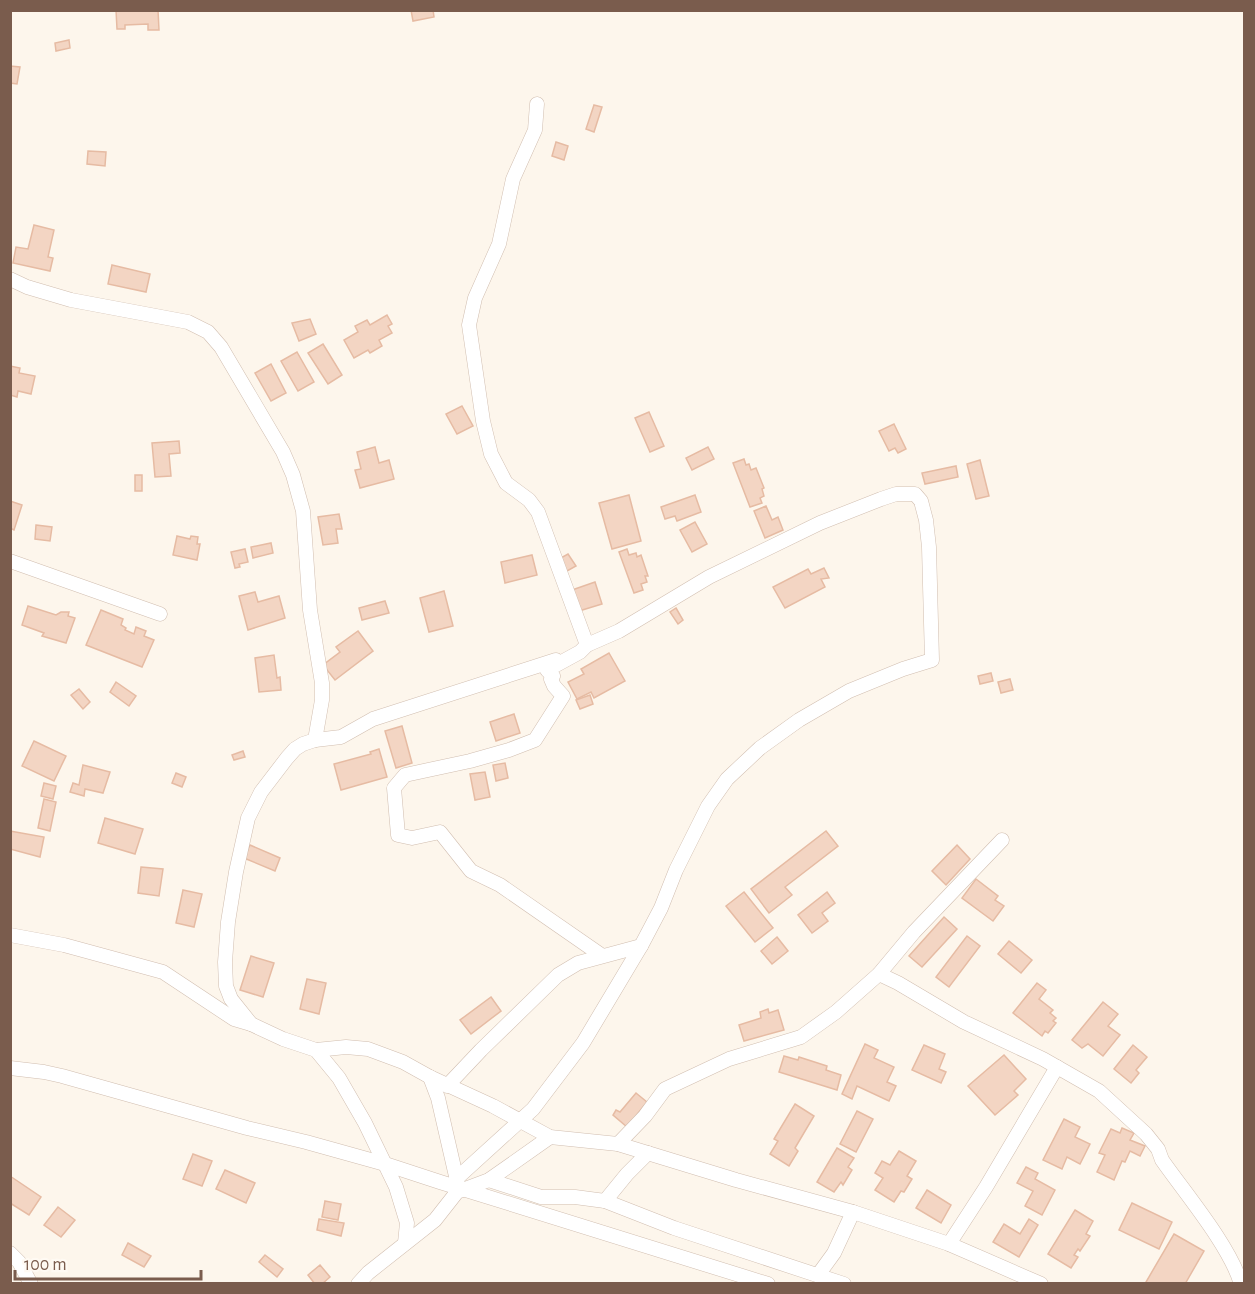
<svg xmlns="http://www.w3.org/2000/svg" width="1255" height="1294" viewBox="0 0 1255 1294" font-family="'Alegreya Sans',sans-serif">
	<rect width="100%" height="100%" fill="#fdf6ec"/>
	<!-- building -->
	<g fill="#f3d5c3" stroke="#e6bba3" stroke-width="1.5">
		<polygon points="116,10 158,10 159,30 148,30 148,24 125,25 125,29 117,29"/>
		<polygon points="411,10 433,10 434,17 413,21"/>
		<polygon points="69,40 70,48 56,51 55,43"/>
		<polygon points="10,66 20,67 17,84 10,83"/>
		<polygon points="594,105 602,107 594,132 586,129"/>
		<polygon points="556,142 568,146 564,160 552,156"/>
		<polygon points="88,151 106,152 105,166 87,164"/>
		<polygon points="34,225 54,230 48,257 53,258 50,271 13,263 16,247 28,249"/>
		<polygon points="112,265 150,274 146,292 108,284"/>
		<polygon points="387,315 392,324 388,326 392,333 379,340 382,346 370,353 368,350 354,358 344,340 358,332 355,326 367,320 370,325"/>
		<polygon points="310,319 316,334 299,341 292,323"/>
		<polygon points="323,344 342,375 328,384 308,353"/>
		<polygon points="297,352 314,382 298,391 281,361"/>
		<polygon points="271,364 286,393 271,401 255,373"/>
		<polygon points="10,366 20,368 19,373 35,376 31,394 18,391 17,397 10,395"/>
		<polygon points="462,406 473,426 457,434 446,414"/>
		<polygon points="649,412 664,446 650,452 635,418"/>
		<polygon points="894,424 906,449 898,453 895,448 889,451 879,431"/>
		<polygon points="179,441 180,453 169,454 171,476 155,477 152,443"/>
		<polygon points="375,447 379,463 389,460 394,479 360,488 355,470 361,469 357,452"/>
		<polygon points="708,447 714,459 692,470 686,458"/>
		<polygon points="744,459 746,465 749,464 751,470 756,468 764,488 762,489 764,496 760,498 762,503 750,507 733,463"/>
		<polygon points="980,460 989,496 976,499 967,464"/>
		<polygon points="956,466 958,477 925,484 922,473"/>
		<rect x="135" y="475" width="7" height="16"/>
		<polygon points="629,495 641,541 612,549 599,503"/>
		<polygon points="695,495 701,512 677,521 675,516 665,519 661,507"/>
		<polygon points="10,501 22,505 14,530 10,528"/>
		<polygon points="766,506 772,520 778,517 783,530 765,538 754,511"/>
		<polygon points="339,514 342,529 336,529 338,543 323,545 318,517"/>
		<polygon points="695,522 707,544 692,552 680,530"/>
		<polygon points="36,525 52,527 50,541 35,539"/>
		<polygon points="177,536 190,539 191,536 198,537 197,544 200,544 197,560 173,555"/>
		<polygon points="271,543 273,553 253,558 251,547"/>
		<polygon points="245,549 248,562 239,564 240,567 235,568 231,552"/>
		<polygon points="627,549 629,555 636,553 637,557 641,555 648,576 645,576 647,582 641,584 643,590 634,593 619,552"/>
		<polygon points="568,554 576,566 567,571 559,559"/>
		<polygon points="532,555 537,575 505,583 501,562"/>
		<polygon points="824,568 829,578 821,579 825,587 785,608 773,587 808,569 811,574"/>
		<polygon points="595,582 602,604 579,611 572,590"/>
		<polygon points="444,591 453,626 429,632 420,598"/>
		<polygon points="255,592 258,602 279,596 285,618 248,630 239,596"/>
		<polygon points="385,601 389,613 362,620 359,608"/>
		<polygon points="28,606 56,615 61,612 69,612 68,616 75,618 66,643 42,636 44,633 22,625"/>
		<polygon points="676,608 683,620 678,624 670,612"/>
		<polygon points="101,610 123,619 121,625 126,628 125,630 134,634 136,627 146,631 144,636 154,640 142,667 86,645"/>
		<polygon points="358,631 373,651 335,680 323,665 340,652 336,647"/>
		<polygon points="609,653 625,681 594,698 591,692 577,699 568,682 584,674 581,669"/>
		<polygon points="274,655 277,678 280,677 281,690 259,692 255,658"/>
		<polygon points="991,673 993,681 980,684 978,676"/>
		<polygon points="1010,679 1013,690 1001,693 998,682"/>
		<polygon points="116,682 136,696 129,706 110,692"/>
		<polygon points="79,689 90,702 83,709 71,695"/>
		<polygon points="590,695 593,704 580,709 576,700"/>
		<polygon points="514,714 520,733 496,741 490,722"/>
		<polygon points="402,726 412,763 396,768 385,731"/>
		<polygon points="34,741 66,756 54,781 22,766"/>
		<polygon points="379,749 387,777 341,790 334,764 371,754 370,752"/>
		<polygon points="243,751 245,757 234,760 232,755"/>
		<polygon points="505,763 508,778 496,781 493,765"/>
		<polygon points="83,765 110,772 103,793 85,789 84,796 70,792 73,783 79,785"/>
		<polygon points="485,772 490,797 475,800 470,774"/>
		<polygon points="176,773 186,777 182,787 172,783"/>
		<polygon points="44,783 56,786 53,799 41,796"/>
		<polygon points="44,799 56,802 50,831 38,828"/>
		<polygon points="105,818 143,829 135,854 98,843"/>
		<polygon points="10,831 44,837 40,857 10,849"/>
		<polygon points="826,831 838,846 785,887 792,895 769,913 751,889"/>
		<polygon points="250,845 280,858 275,871 244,858"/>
		<polygon points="957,845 970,859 946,885 932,871"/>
		<polygon points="141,867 163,869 159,896 138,893"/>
		<polygon points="976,879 998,896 995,900 1004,906 993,921 962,898"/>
		<polygon points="183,890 202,894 194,927 176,923"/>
		<polygon points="744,892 773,928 755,942 726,906"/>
		<polygon points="827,892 835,903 822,913 828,921 812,933 798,915"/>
		<polygon points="944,917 957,929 922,967 909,956"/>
		<polygon points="967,936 980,946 949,987 936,977"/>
		<polygon points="777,937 788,951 772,964 761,951"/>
		<polygon points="1009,941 1032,960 1021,973 998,954"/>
		<polygon points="251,956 274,963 263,997 240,990"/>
		<polygon points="307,979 326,983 319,1014 300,1009"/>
		<polygon points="1037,983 1046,990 1039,999 1053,1010 1050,1013 1056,1018 1053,1021 1056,1023 1048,1033 1045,1031 1042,1036 1013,1013"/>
		<polygon points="491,997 501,1011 471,1034 460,1020"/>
		<polygon points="1103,1002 1118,1014 1108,1026 1120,1035 1103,1056 1088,1044 1082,1048 1072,1040"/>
		<polygon points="768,1009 769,1013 778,1010 784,1030 744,1041 739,1025 761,1018 760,1012"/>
		<polygon points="865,1044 878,1050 874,1058 894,1067 887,1082 896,1086 889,1101 857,1086 852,1099 842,1094"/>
		<polygon points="924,1045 945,1054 939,1069 946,1072 941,1083 912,1070"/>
		<polygon points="1133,1045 1147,1057 1136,1070 1139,1073 1131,1083 1114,1069"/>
		<polygon points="1004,1055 1026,1079 1014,1091 1018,1095 995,1115 968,1086"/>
		<polygon points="784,1056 798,1060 799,1057 827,1066 826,1070 841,1075 837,1090 779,1072"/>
		<polygon points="636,1093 647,1102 627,1127 613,1115 616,1110 620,1112"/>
		<polygon points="795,1104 814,1116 795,1148 798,1151 789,1166 770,1154 778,1141 774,1139"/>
		<polygon points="857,1111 873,1119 856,1152 840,1144"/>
		<polygon points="1064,1119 1080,1127 1075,1137 1090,1144 1080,1164 1067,1157 1062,1169 1043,1160"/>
		<polygon points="1122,1128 1134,1133 1130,1140 1145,1146 1140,1156 1130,1151 1125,1162 1122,1161 1114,1180 1097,1172 1105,1155 1099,1153 1111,1129 1120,1133"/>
		<polygon points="837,1148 854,1158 848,1167 852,1170 843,1185 841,1182 834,1192 817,1182"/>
		<polygon points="899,1151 916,1161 907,1176 912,1179 904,1192 901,1191 894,1202 875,1190 883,1178 875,1173 882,1161 890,1165"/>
		<polygon points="193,1154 212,1161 202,1186 183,1179"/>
		<polygon points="1026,1167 1038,1173 1035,1179 1055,1190 1042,1215 1025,1206 1033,1191 1017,1183"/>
		<polygon points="225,1170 255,1183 246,1203 216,1189"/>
		<polygon points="10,1176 41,1197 29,1215 10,1203"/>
		<polygon points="927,1190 951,1205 941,1223 916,1208"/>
		<polygon points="325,1201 341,1204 338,1220 322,1217"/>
		<polygon points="1132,1203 1172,1222 1159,1249 1119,1230"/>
		<polygon points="58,1207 75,1220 61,1237 44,1225"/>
		<polygon points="1075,1210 1093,1221 1086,1234 1090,1236 1080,1251 1078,1249 1074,1255 1078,1257 1071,1268 1048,1254"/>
		<polygon points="319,1219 344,1223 341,1236 317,1230"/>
		<polygon points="1029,1219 1038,1225 1019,1257 993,1242 1004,1224 1020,1234"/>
		<polygon points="1174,1234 1204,1251 1185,1284 1149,1284 1146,1282"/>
		<polygon points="128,1243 151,1256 144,1267 122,1255"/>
		<polygon points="265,1255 283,1269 277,1277 259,1262"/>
		<polygon points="320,1265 330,1277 322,1284 315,1284 308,1275"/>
	</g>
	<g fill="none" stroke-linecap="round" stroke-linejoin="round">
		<!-- minor casing -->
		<g stroke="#d1beb0" stroke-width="15">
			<g id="minor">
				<polyline points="537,104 535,130 513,179 499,244 475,298 469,325 483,421 491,454 506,483 529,500 538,512 587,645"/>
				<polyline points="10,279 27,287 71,300 188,322 208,332 221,347 283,452 293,475 303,511 310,610 322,683 322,700 315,740"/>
				<polyline points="10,561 160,614"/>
				<polyline points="10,935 64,945 163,972 234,1019 251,1024"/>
				<path d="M879 974 898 983 964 1022 1043 1059 1099 1091 1146 1134 1158 1149 1162 1160C1185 1193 1230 1246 1241 1284"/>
				<polyline points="316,1050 346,1047 368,1049 403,1062 430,1077 493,1106 550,1137 618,1144 736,1180 853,1212 834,1253 818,1275"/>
				<polyline points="10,1068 44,1072 62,1076 247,1128 306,1142 385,1164 440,1182 768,1284"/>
				<polyline points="430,1077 438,1098 458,1185"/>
				<polyline points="447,1086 481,1050 558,975 578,963 641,946"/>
				<polyline points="618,1144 645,1116 665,1089 729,1059 801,1037 836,1012 879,974 914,932 1002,840"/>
				<polyline points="456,1179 533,1109 583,1043 641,946 661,908 676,870 708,806 727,779 760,748 799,720 849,691 903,669 932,660 929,547 926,520 921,501 915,494 896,494 881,499 820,523 709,577 619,631 587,645 580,652 547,670 553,676 551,679 554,686 563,696 535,740 509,750 470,761 405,775 394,788 398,835 412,838 440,832 471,871 500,885 601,955"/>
				<polyline points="489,1180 541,1197 575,1197 605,1201 674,1228 844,1284"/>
				<polyline points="605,1201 627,1174 648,1153"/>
				<polyline points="853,1212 949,1244 1041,1284"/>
				<polyline points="405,1243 407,1223 396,1187 365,1123 339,1078 316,1050 283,1039 251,1024 231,999 226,986 225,962 228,922 236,872 248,818 261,792 287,758 295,749 303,744 315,740 341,737 373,719 556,660"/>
				<polyline points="949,1244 986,1187 1057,1067"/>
				<polyline points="10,1253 19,1262 31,1284"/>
				<polyline points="358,1284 368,1273 435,1220 457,1192 489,1180 550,1137"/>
			</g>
		</g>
		<!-- minor -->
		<use href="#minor" stroke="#fff" stroke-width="14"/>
	</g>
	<!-- border -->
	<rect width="1255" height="1294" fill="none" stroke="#7a5c4d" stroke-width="24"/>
	<!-- scale -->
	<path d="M15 1270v9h186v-9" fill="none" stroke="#7a5c4d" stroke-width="3"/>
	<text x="24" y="1270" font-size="18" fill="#7a5c4d" stroke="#fffaf3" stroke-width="4.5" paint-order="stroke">100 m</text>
</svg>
